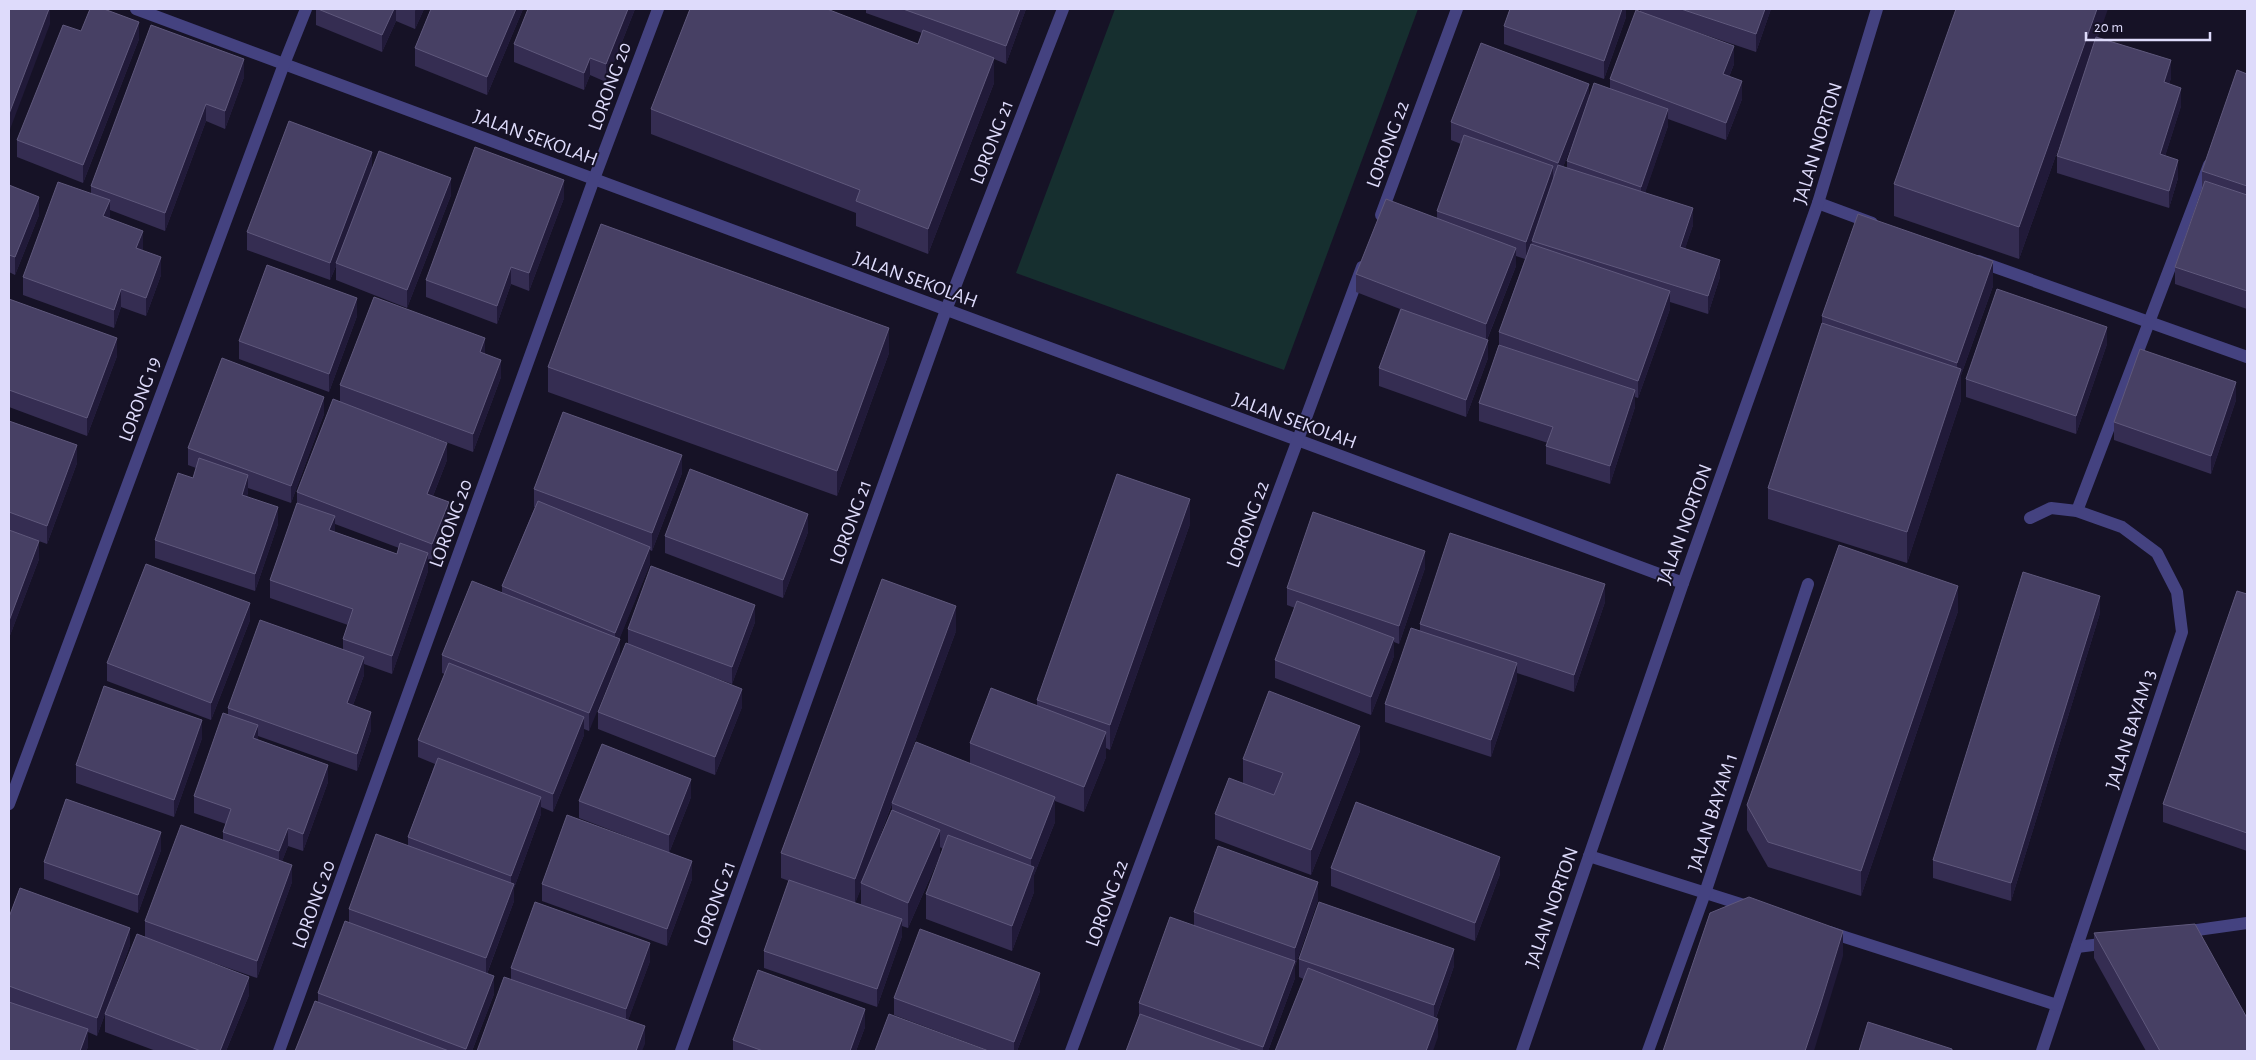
<svg xmlns="http://www.w3.org/2000/svg" width="2256" height="1060" viewBox="0 0 2256 1060" font-family="'Alegreya Sans',sans-serif">
	<rect width="100%" height="100%" fill="#161226"/>
	<!-- pitch -->
	<polygon fill="#162f2f" points="1115,9 1418,9 1284,370 1016,273"/>
	<g fill="none" stroke-linecap="round" stroke-linejoin="round">
		<!-- street -->
		<g stroke="#444280" stroke-width="12">
			<polyline points="136,9 1683,583"/>
			<polyline points="1818,203 1872,223"/>
			<polyline points="1381,215 1457,9"/>
			<polyline points="1978,261 2247,357"/>
			<polyline points="2077,511 2209,165"/>
			<polyline points="2030,518 2051,508 2077,511 2122,527 2157,553 2177,592 2182,632 2042,1051"/>
			<polyline points="9,804 284,64 306,9"/>
			<polyline points="1589,856 1750,907"/>
			<polyline points="1829,932 2057,1005"/>
			<polyline points="2183,932 2247,923"/>
			<polyline points="2077,947 2109,943"/>
			<polyline points="279,1051 594,179 658,9"/>
			<polyline points="681,1051 946,310 1063,9"/>
			<polyline points="1071,1051 1362,267"/>
			<polyline points="1522,1051 1683,583 1818,203 1877,9"/>
			<polyline points="1648,1051 1705,893 1808,584"/>
		</g>
	</g>
	<!-- wall -->
	<g fill="#352d52" fill-rule="evenodd">
		<polygon points="316,9 424,9 415,29 396,21 382,52 316,25"/>
		<polygon points="431,9 523,9 487,95 415,66 415,48"/>
		<polygon points="635,9 606,82 590,75 584,90 514,62 514,44"/>
		<polygon points="866,9 1026,9 1006,64 994,59 994,83 928,254 856,226 856,213 651,134 651,109 918,44 922,33 866,13"/>
		<polygon points="1626,9 1626,17 1604,79 1504,44 1504,26"/>
		<path d="M1640 9H1771L1756 52 1673 24 1734 64 1729 77 1742 99 1726 140 1668 119V126L1645 192 1693 225 1685 248 1720 277 1708 314 1670 302V309L1638 398 1635 397V407L1610 484 1546 464V446L1548 443 1479 421V403L1499 345V332L1525 259 1516 256V266L1487 340 1488 358 1466 417 1379 386V368L1400 309 1356 292V274L1437 219V211L1461 144 1451 140V122L1589 98 1610 88V79L1640 12ZM1577 131 1567 161V168L1563 167Z"/>
		<polygon points="81,31 139,39 83,183 17,157 17,140"/>
		<polygon points="2098,38 2171,78 2169,84 2181,106 2165,156 2178,178 2169,208 2057,173 2057,156 2077,96 2019,259 1894,216 1894,184"/>
		<polygon points="2247,74 2247,309 2175,284 2175,267 2202,188 2202,171"/>
		<polygon points="244,77 225,129 206,121 165,231 110,210 109,218 143,248 142,251 161,275 146,316 121,307 114,328 23,295 23,277 91,193 91,186"/>
		<polygon points="372,170 451,195 407,308 336,280 336,266 330,280 247,250 247,232"/>
		<polygon points="9,185 39,215 15,275 9,272"/>
		<polygon points="564,198 529,291 511,284 497,324 426,297 426,280"/>
		<polygon points="1993,286 1961,375 1961,400 1907,563 1768,519 1768,488 1822,325 1822,316"/>
		<polygon points="9,299 117,356 87,436 9,407"/>
		<polygon points="357,316 329,392 239,359 239,341"/>
		<polygon points="2107,344 2076,434 1966,397 1966,379"/>
		<polygon points="889,353 837,496 548,392 548,367"/>
		<path d="M485 354 501 377 473 452 416 431 447 460 433 496 449 520 432 561 428 560V571L392 674 364 664V675L353 705 371 730 357 771 258 736V740L328 782 303 851 288 846 282 861 292 882 257 978 191 955 249 995 226 1051H156L105 1032V1014L145 937V921L223 840V832L226 824 194 813V796L228 715V708L343 650V639L348 625 270 598V580L297 504V492L340 402V385ZM335 524 399 548 397 554 335 532Z"/>
		<polygon points="2236,400 2211,474 2114,440 2114,422"/>
		<polygon points="324,414 291,503 248,488 248,492 247,496 278,524 255,591 155,558 155,540 193,478 196,468 188,465 188,448"/>
		<polygon points="9,421 77,463 47,544 9,530"/>
		<polygon points="682,473 652,551 650,550 650,564 619,639 589,731 584,729 584,735 553,812 541,807 541,814 514,888 514,901 487,974 494,994 472,1051 295,1051 318,1002 318,993 349,922 349,909 408,846 408,837 435,764 418,757 418,740 445,674 442,673 442,655 502,592 502,586 535,507 534,507 534,489"/>
		<path d="M1190 524 1110 750 1106 748V757L1084 812 1055 801V822L1034 875V892L1012 951 926 919V894L943 849 940 847V855L908 928 902 926V936L877 1007 764 968V951L789 881 781 878V853L956 631 896 792 970 763V743L1037 706V700ZM892 804V810L875 849ZM861 888V904L855 903Z"/>
		<polygon points="9,530 39,559 9,638"/>
		<polygon points="808,532 783,598 665,553 665,536"/>
		<polygon points="1425,568 1399,644 1394,642 1394,656 1371,715 1275,678 1275,660 1295,608 1287,605 1287,588"/>
		<polygon points="2247,594 2247,851 2163,822 2163,804"/>
		<polygon points="1605,602 1574,692 1517,673 1517,680 1491,757 1385,722 1385,704 1420,631 1420,624"/>
		<polygon points="1958,611 1861,896 1768,867 1747,830 1747,805"/>
		<polygon points="2100,613 2011,901 1933,878 1933,860"/>
		<polygon points="250,620 211,720 107,681 107,663"/>
		<polygon points="755,622 732,684 704,674 742,707 715,775 598,729 598,712 628,644 628,629"/>
		<polygon points="202,738 174,817 76,783 76,765"/>
		<polygon points="1360,751 1311,875 1215,839 1215,814 1243,783 1243,759"/>
		<polygon points="691,797 669,853 692,879 667,946 542,901 542,884 649,845 579,818 579,801"/>
		<polygon points="161,850 138,913 44,879 44,862"/>
		<polygon points="1331,868 1500,874 1475,941 1331,886"/>
		<polygon points="1318,900 1295,966 1295,978 1268,1051 1126,1051 1139,1017 1139,1003 1194,925 1194,912"/>
		<polygon points="9,917 130,945 97,1036 88,1032 88,1047 86,1051 9,1051"/>
		<polygon points="2094,933 2247,1051 2146,1051 2094,958"/>
		<polygon points="1299,959 1454,966 1436,1018 1438,1037 1299,977"/>
		<polygon points="650,961 628,1020 645,1044 511,980 511,968"/>
		<polygon points="1040,991 1017,1051 990,1051 894,1015 894,998"/>
		<polygon points="865,1027 856,1051 733,1051 733,1040"/>
	</g>
	<!-- shaded-wall -->
	<g fill="#211a39">
		<polygon points="49,9 50,9 50,24 9,132 9,114"/>
		<polygon points="394,9 396,9 396,21 382,52 382,35"/>
		<polygon points="416,9 424,9 415,29 415,11"/>
		<polygon points="516,9 523,9 487,95 487,77"/>
		<polygon points="628,9 635,9 606,82 606,64"/>
		<polygon points="1020,9 1026,9 1006,64 1006,46"/>
		<polygon points="1622,9 1626,9 1626,17 1604,79 1604,61"/>
		<polygon points="1765,9 1771,9 1756,52 1756,34"/>
		<polygon points="2097,9 2108,9 2019,259 2019,227"/>
		<polygon points="139,22 139,39 83,183 83,165"/>
		<polygon points="1734,46 1734,64 1723,92 1723,74"/>
		<polygon points="590,58 590,75 584,90 584,73"/>
		<polygon points="994,58 994,83 928,254 928,229"/>
		<polygon points="244,59 244,77 225,129 225,111"/>
		<polygon points="2171,60 2171,78 2164,100 2164,82"/>
		<polygon points="1742,81 1742,99 1726,140 1726,123"/>
		<polygon points="1589,84 1589,101 1558,180 1558,163"/>
		<polygon points="2181,88 2181,106 2160,172 2160,154"/>
		<polygon points="206,104 206,121 165,231 165,213"/>
		<polygon points="1668,109 1668,126 1641,205 1641,187"/>
		<polygon points="372,152 372,170 336,263 336,266 330,280 330,263"/>
		<polygon points="2178,160 2178,178 2169,208 2169,191"/>
		<polygon points="1553,166 1553,184 1526,260 1526,242"/>
		<polygon points="451,178 451,195 407,308 407,290"/>
		<polygon points="564,180 564,198 529,291 529,273"/>
		<polygon points="39,197 39,215 15,275 15,257"/>
		<polygon points="110,200 110,218 103,234 103,216"/>
		<polygon points="1693,208 1693,225 1680,264 1680,247"/>
		<polygon points="143,231 143,248 136,266 136,248"/>
		<polygon points="1516,248 1516,266 1486,342 1486,324"/>
		<polygon points="161,257 161,275 146,316 146,298"/>
		<polygon points="1720,260 1720,277 1708,314 1708,296"/>
		<polygon points="1993,261 1993,286 1961,375 1961,400 1907,563 1907,532 1957,382 1957,363"/>
		<polygon points="511,267 511,284 497,324 497,306"/>
		<polygon points="121,289 121,307 114,328 114,310"/>
		<polygon points="1670,291 1670,309 1638,398 1638,381"/>
		<polygon points="357,298 357,316 329,392 329,374"/>
		<polygon points="2107,327 2107,344 2076,434 2076,416"/>
		<polygon points="889,328 889,353 837,496 837,471"/>
		<polygon points="117,338 117,356 87,436 87,418"/>
		<polygon points="485,338 485,356 480,352"/>
		<polygon points="1488,340 1488,358 1466,417 1466,400"/>
		<polygon points="501,360 501,377 473,452 473,434"/>
		<polygon points="2236,382 2236,400 2211,474 2211,456"/>
		<polygon points="1635,390 1635,407 1610,484 1610,466"/>
		<polygon points="324,397 324,414 291,503 291,486"/>
		<polygon points="447,443 447,460 427,511 427,494"/>
		<polygon points="77,445 77,463 47,544 47,526"/>
		<polygon points="682,455 682,473 652,551 652,533"/>
		<polygon points="248,475 248,492 242,512 242,495"/>
		<polygon points="1190,499 1190,524 1110,750 1110,725"/>
		<polygon points="449,502 449,520 432,561 432,544"/>
		<polygon points="278,507 278,524 255,591 255,574"/>
		<polygon points="808,514 808,532 783,598 783,580"/>
		<polygon points="335,516 335,533 329,530"/>
		<polygon points="39,541 39,559 9,638 9,621"/>
		<polygon points="650,547 650,564 615,650 615,633"/>
		<polygon points="1425,551 1425,568 1399,644 1399,626"/>
		<polygon points="428,553 428,571 392,674 392,656"/>
		<polygon points="1605,584 1605,602 1574,692 1574,675"/>
		<polygon points="1958,586 1958,611 1861,896 1861,871"/>
		<polygon points="2100,596 2100,613 2011,901 2011,883"/>
		<polygon points="250,603 250,620 211,720 211,703"/>
		<polygon points="755,605 755,622 732,684 732,667"/>
		<polygon points="956,606 956,631 862,884 861,883 861,888 855,904 855,879"/>
		<polygon points="1394,638 1394,656 1371,715 1371,697"/>
		<polygon points="620,639 620,657 589,731 589,713"/>
		<polygon points="364,657 364,675 347,721 347,703"/>
		<polygon points="1517,663 1517,680 1491,757 1491,740"/>
		<polygon points="742,689 742,707 715,775 715,757"/>
		<polygon points="371,712 371,730 357,771 357,754"/>
		<polygon points="584,717 584,735 553,812 553,794"/>
		<polygon points="202,720 202,738 174,817 174,800"/>
		<polygon points="258,725 258,742 253,738"/>
		<polygon points="1360,726 1360,751 1311,875 1311,850"/>
		<polygon points="1106,732 1106,757 1084,812 1084,787"/>
		<polygon points="328,765 328,782 303,851 303,834"/>
		<polygon points="691,779 691,797 669,853 669,835"/>
		<polygon points="541,797 541,814 514,888 514,901 486,976 486,958 511,890 511,876"/>
		<polygon points="1055,797 1055,822 1034,875 1034,892 1012,951 1012,926 1031,877 1031,859"/>
		<polygon points="288,828 288,846 279,869 279,851"/>
		<polygon points="940,830 940,855 908,928 908,903"/>
		<polygon points="161,832 161,850 138,913 138,895"/>
		<polygon points="1500,857 1500,874 1475,941 1475,923"/>
		<polygon points="692,861 692,879 667,946 667,929"/>
		<polygon points="292,865 292,882 257,978 257,961"/>
		<polygon points="1318,882 1318,900 1295,966 1295,948"/>
		<polygon points="902,919 902,936 877,1007 877,989"/>
		<polygon points="130,928 130,945 97,1036 97,1018"/>
		<polygon points="1843,931 1843,956 1820,1031 1814,1051 1805,1051"/>
		<polygon points="650,943 650,961 626,1026 626,1009"/>
		<polygon points="1454,949 1454,966 1434,1023 1434,1005"/>
		<polygon points="1295,961 1295,978 1268,1051 1263,1051 1263,1047"/>
		<polygon points="1040,973 1040,991 1017,1051 1014,1051 1014,1042"/>
		<polygon points="494,976 494,994 472,1051 466,1051 466,1049"/>
		<polygon points="249,977 249,995 226,1051 220,1051"/>
		<polygon points="865,1009 865,1027 856,1051 850,1051"/>
		<polygon points="1438,1019 1438,1037 1433,1051 1426,1051"/>
		<polygon points="645,1026 645,1044 642,1051 636,1051"/>
		<polygon points="88,1029 88,1047 86,1051 80,1051"/>
	</g>
	<!-- building -->
	<g fill="#474064" stroke="#5f587c">
		<polygon points="9,9 49,9 9,114"/>
		<polygon points="90,9 104,9 139,22 83,165 17,140 63,25 81,31"/>
		<polygon points="318,9 394,9 382,35"/>
		<polygon points="431,9 516,9 487,77 415,48"/>
		<polygon points="528,9 628,9 606,64 590,58 584,73 514,44"/>
		<polygon points="690,9 827,9 918,44 923,30 994,58 928,229 856,201 860,190 651,109"/>
		<polygon points="903,9 1020,9 1006,46"/>
		<polygon points="1510,9 1622,9 1604,61 1504,26"/>
		<polygon points="1681,9 1765,9 1756,34"/>
		<polygon points="1956,9 2097,9 2019,227 1894,184"/>
		<polygon points="1636,10 1734,46 1723,74 1742,81 1726,123 1610,79"/>
		<polygon points="151,25 244,59 225,111 206,104 165,213 91,186"/>
		<polygon points="2096,37 2171,60 2164,82 2181,88 2160,154 2178,160 2169,191 2057,156"/>
		<polygon points="1481,43 1589,84 1558,163 1451,122"/>
		<polygon points="2237,70 2247,74 2247,186 2202,171"/>
		<polygon points="1594,83 1668,109 1641,187 1567,161"/>
		<polygon points="289,121 372,152 330,263 247,232"/>
		<polygon points="1464,135 1553,166 1526,242 1437,211"/>
		<polygon points="475,147 564,180 529,273 511,267 497,306 426,280"/>
		<polygon points="379,151 451,178 407,290 336,263"/>
		<polygon points="1558,165 1693,208 1680,247 1720,260 1708,296 1532,241"/>
		<polygon points="2205,181 2247,195 2247,291 2175,267"/>
		<polygon points="58,182 110,200 103,216 143,231 136,248 161,257 146,298 121,289 114,310 23,277"/>
		<polygon points="9,185 39,197 15,257 9,255"/>
		<polygon points="1386,199 1516,248 1486,324 1356,274"/>
		<polygon points="1858,214 1993,261 1957,363 1822,316"/>
		<polygon points="601,224 889,328 837,471 548,367"/>
		<polygon points="1531,244 1670,291 1638,381 1499,332"/>
		<polygon points="267,265 357,298 329,374 239,341"/>
		<polygon points="1997,289 2107,327 2076,416 1966,379"/>
		<polygon points="374,297 485,338 480,352 501,360 473,434 340,385"/>
		<polygon points="9,299 117,338 87,418 9,390"/>
		<polygon points="1401,309 1488,340 1466,400 1379,368"/>
		<polygon points="1822,323 1961,369 1907,532 1768,488"/>
		<polygon points="1499,345 1635,390 1610,466 1546,446 1553,427 1479,403"/>
		<polygon points="2140,349 2236,382 2211,456 2114,422"/>
		<polygon points="222,358 324,397 291,486 188,448"/>
		<polygon points="333,399 447,443 427,494 449,502 432,544 297,492"/>
		<polygon points="563,412 682,455 652,533 534,489"/>
		<polygon points="9,421 77,445 47,526 9,512"/>
		<polygon points="199,458 248,475 242,495 278,507 255,574 155,540 178,473 193,478"/>
		<polygon points="690,469 808,514 783,580 665,536"/>
		<polygon points="1117,474 1190,499 1110,725 1037,700"/>
		<polygon points="538,501 650,547 615,633 502,586"/>
		<polygon points="297,503 335,516 329,530 397,554 400,543 428,553 392,656 343,639 353,609 270,580"/>
		<polygon points="1313,512 1425,551 1399,626 1287,588"/>
		<polygon points="9,530 39,541 9,621"/>
		<polygon points="1450,533 1605,584 1574,675 1420,624"/>
		<polygon points="1839,545 1958,586 1861,871 1768,842 1747,805"/>
		<polygon points="146,564 250,603 211,703 107,663"/>
		<polygon points="651,566 755,605 732,667 628,629"/>
		<polygon points="2023,572 2100,596 2011,883 1933,860"/>
		<polygon points="882,579 956,606 855,879 781,853"/>
		<polygon points="472,581 620,639 589,713 442,655"/>
		<polygon points="2237,591 2247,594 2247,833 2163,804"/>
		<polygon points="1297,601 1394,638 1371,697 1275,660"/>
		<polygon points="260,620 364,657 347,703 371,712 357,754 228,708"/>
		<polygon points="1411,628 1517,663 1491,740 1385,704"/>
		<polygon points="626,643 742,689 715,757 598,712"/>
		<polygon points="449,663 584,717 553,794 418,740"/>
		<polygon points="104,686 202,720 174,800 76,765"/>
		<polygon points="991,688 1106,732 1084,787 970,743"/>
		<polygon points="1269,691 1360,726 1311,850 1215,814 1229,778 1274,795 1283,773 1243,759"/>
		<polygon points="223,713 258,725 253,738 328,765 303,834 288,828 279,851 223,832 231,809 194,796"/>
		<polygon points="916,742 1055,797 1031,859 892,803"/>
		<polygon points="602,744 691,779 669,835 579,801"/>
		<polygon points="438,758 541,797 511,876 408,837"/>
		<polygon points="66,799 161,832 138,895 44,862"/>
		<polygon points="1356,802 1500,857 1475,923 1331,868"/>
		<polygon points="892,810 940,830 908,903 861,883"/>
		<polygon points="567,815 692,861 667,929 542,884"/>
		<polygon points="181,825 292,865 257,961 145,921"/>
		<polygon points="376,834 514,884 486,958 349,909"/>
		<polygon points="948,835 1034,867 1012,926 926,894"/>
		<polygon points="1218,846 1318,882 1295,948 1194,912"/>
		<polygon points="789,880 902,919 877,989 764,951"/>
		<polygon points="20,888 130,928 97,1018 9,986 9,917"/>
		<polygon points="1749,897 1843,931 1820,1006 1805,1051 1663,1051 1710,913"/>
		<polygon points="535,902 650,943 626,1009 511,968"/>
		<polygon points="1319,902 1454,949 1434,1005 1299,959"/>
		<polygon points="1170,917 1295,961 1263,1047 1139,1003"/>
		<polygon points="345,921 494,976 466,1049 318,993"/>
		<polygon points="2195,924 2247,1018 2247,1051 2160,1051 2094,933"/>
		<polygon points="920,929 1040,973 1014,1042 894,998"/>
		<polygon points="137,934 249,977 220,1051 201,1051 105,1014"/>
		<polygon points="1308,968 1438,1019 1426,1051 1275,1051"/>
		<polygon points="758,970 865,1009 850,1051 763,1051 733,1040"/>
		<polygon points="504,977 645,1026 636,1051 477,1051"/>
		<polygon points="315,1001 449,1051 295,1051"/>
		<polygon points="9,1002 88,1029 80,1051 9,1051"/>
		<polygon points="889,1014 989,1051 875,1051"/>
		<polygon points="1140,1014 1243,1051 1126,1051"/>
		<polygon points="1868,1022 1952,1049 1952,1051 1859,1051"/>
	</g>
	<g text-anchor="middle" stroke-width="4" stroke-linejoin="round" paint-order="stroke">
		<!-- street labels -->
		<g font-size="20" fill="#dedbfb" stroke="#161226">
			<text transform="translate(609 86) rotate(-70)" y="7">LORONG 20</text>
			<text transform="translate(536 137) rotate(20)" y="7">JALAN SEKOLAH</text>
			<text transform="translate(991 142) rotate(-69)" y="7">LORONG 21</text>
			<text transform="translate(1817 143) rotate(-73)" y="7">JALAN NORTON</text>
			<text transform="translate(1387 144) rotate(-70)" y="7">LORONG 22</text>
			<text transform="translate(916 279) rotate(20)" y="7">JALAN SEKOLAH</text>
			<text transform="translate(139 399) rotate(-70)" y="7">LORONG 19</text>
			<text transform="translate(1295 420) rotate(20)" y="7">JALAN SEKOLAH</text>
			<text transform="translate(850 522) rotate(-70)" y="7">LORONG 21</text>
			<text transform="translate(450 523) rotate(-70)" y="7">LORONG 20</text>
			<text transform="translate(1247 524) rotate(-70)" y="7">LORONG 22</text>
			<text transform="translate(1684 524) rotate(-70)" y="7">JALAN NORTON</text>
			<text transform="translate(2130 729) rotate(-72)" y="7">JALAN BAYAM 3</text>
			<text transform="translate(1712 812) rotate(-72)" y="7">JALAN BAYAM 1</text>
			<text transform="translate(714 903) rotate(-70)" y="7">LORONG 21</text>
			<text transform="translate(1106 903) rotate(-70)" y="7">LORONG 22</text>
			<text transform="translate(313 904) rotate(-70)" y="7">LORONG 20</text>
			<text transform="translate(1551 907) rotate(-71)" y="7">JALAN NORTON</text>
		</g>
	</g>
	<!-- border -->
	<rect width="2256" height="1060" fill="none" stroke="#dedbfb" stroke-width="20"/>
	<!-- scale -->
	<path d="M2086 32v8h124v-8" fill="none" stroke="#dedbfb" stroke-width="2.5"/>
	<text x="2094" y="32" font-size="15" fill="#dedbfb" stroke="#161226" stroke-width="4" paint-order="stroke">20 m</text>
</svg>
